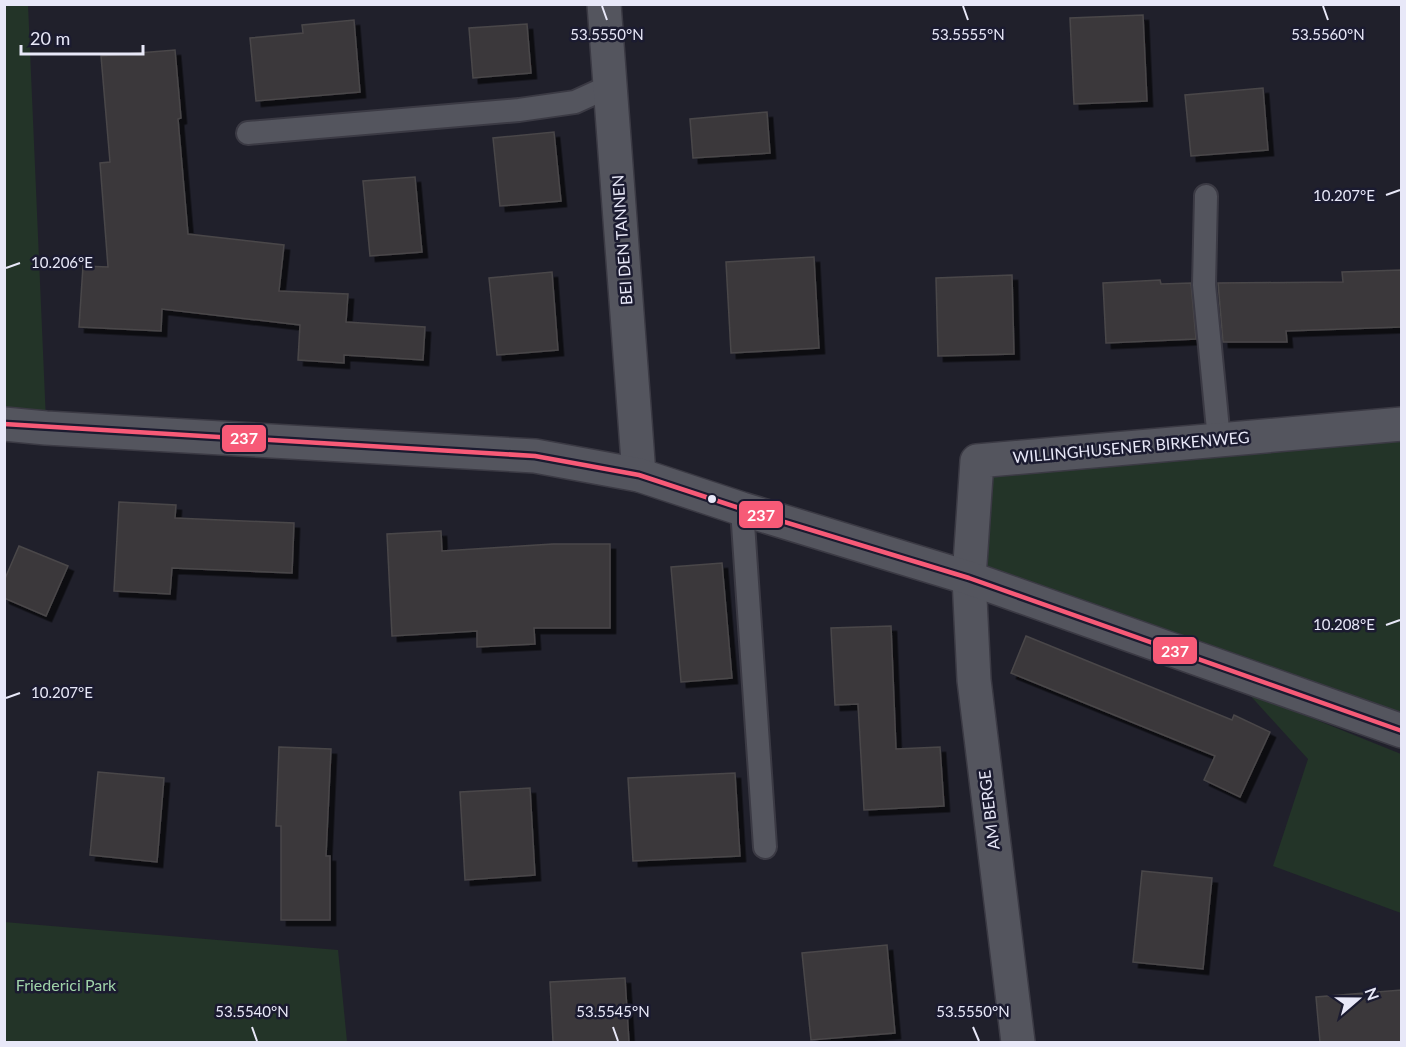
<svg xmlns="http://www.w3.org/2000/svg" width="1406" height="1047" viewBox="0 0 1406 1047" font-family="Lato,sans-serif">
	<defs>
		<filter id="shadow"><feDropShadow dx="5.5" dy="5.5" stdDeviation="0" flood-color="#0009"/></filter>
	</defs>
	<rect width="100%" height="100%" fill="#20202b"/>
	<!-- green -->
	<g fill="#233428">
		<polygon points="5,5 28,5 46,422 5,417"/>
		<polygon points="1401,424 1401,712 1250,662 971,562 977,461"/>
		<polygon points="1247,692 1401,754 1401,913 1273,866 1308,759"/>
		<polygon points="4,922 338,950 347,1042 5,1042"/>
	</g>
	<!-- building -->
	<g fill="#3b383b" stroke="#4a4749" stroke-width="1.5" filter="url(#shadow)">
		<polygon points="1143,15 1147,101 1074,104 1070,18"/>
		<polygon points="354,20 360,92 256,101 250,38 303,33 302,25"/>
		<polygon points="527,24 531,73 473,78 469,28"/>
		<polygon points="175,50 181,118 178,119 188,234 284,245 279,291 348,294 346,322 425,327 423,360 344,355 344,363 298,360 300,325 162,309 161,331 79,327 83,266 108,267 100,163 110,162 101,56"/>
		<polygon points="1263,88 1268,150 1191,156 1185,95"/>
		<polygon points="767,112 770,153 693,158 690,119"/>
		<polygon points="554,132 561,201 500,206 493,138"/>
		<polygon points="415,177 422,252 370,256 363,181"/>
		<polygon points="814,257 819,348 731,353 726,262"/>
		<polygon points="1401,270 1401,327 1286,331 1287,342 1223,342 1218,283 1343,282 1342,272"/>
		<polygon points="552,272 558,350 497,355 489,278"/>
		<polygon points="1012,275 1014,354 938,356 936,278"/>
		<polygon points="1160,280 1161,284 1191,283 1196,339 1106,343 1103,283"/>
		<polygon points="119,502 176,505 175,518 294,523 292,573 172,568 170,594 114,591"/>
		<polygon points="441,531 442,551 553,544 610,544 610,628 534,628 535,644 477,647 477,631 392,636 387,534"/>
		<polygon points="19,546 68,566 46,616 4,598 4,581"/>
		<polygon points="722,563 732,678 681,682 671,567"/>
		<polygon points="891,626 896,749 940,747 944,806 864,810 858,704 835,705 831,628"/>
		<polygon points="1026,636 1232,720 1234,715 1270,732 1240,797 1204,780 1215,756 1011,673"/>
		<polygon points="279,747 331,749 326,856 330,856 330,920 281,920 281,826 276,826"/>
		<polygon points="98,772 164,778 157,862 90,855"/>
		<polygon points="735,773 740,856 633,861 628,778"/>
		<polygon points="530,788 535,875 465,880 460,792"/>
		<polygon points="1142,871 1212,878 1203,969 1133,962"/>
		<polygon points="887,945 895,1033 811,1040 802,953"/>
		<polygon points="625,978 629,1042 553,1042 550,982"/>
		<polygon points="1401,990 1401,1042 1320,1042 1316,997"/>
	</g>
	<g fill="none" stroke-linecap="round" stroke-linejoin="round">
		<!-- lane casing -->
		<g stroke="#3b3a44" stroke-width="26">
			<g id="lane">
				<polyline points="248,133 519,110 575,102 610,86"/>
				<polyline points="1206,196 1204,285 1219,440"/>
				<polyline points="742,509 765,847"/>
			</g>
		</g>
		<!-- street casing -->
		<g stroke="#3b3a44" stroke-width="36">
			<g id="street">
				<polyline points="604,4 639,475"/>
				<polyline points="1018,1042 974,680 969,578 977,461 1402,424"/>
			</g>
		</g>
		<!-- secondary casing -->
		<g stroke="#3b3a44" stroke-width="36">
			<polyline id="secondary" points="4,424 46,428 535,456 639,475 742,509 969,578 1402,731"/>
		</g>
		<!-- lane -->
		<use href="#lane" stroke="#54555e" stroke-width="22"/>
		<!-- street -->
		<use href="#street" stroke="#54555e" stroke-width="33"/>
		<!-- secondary -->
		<use href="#secondary" stroke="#54555e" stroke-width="33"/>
		<!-- bus-1 casing -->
		<g stroke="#1b1b30" stroke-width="9">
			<polyline id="bus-1" points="4,424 535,456 639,475 742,509 969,578 1402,731"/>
		</g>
		<!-- bus-1 -->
		<use href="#bus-1" stroke="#f75a77" stroke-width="4.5"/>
	</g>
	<!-- ticks -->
	<path fill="none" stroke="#e8e8f8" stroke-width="2" d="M602 6 607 20M963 6 968 20M1323 6 1328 20M1386 195 1400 190M6 268 20 263M1386 625 1400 620M6 698 20 693M252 1027 257 1041M613 1027 618 1041M973 1027 979 1041"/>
	<!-- markers -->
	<circle fill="#e8e8f8" stroke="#1b1b30" stroke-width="2" cx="712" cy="499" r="5"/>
	<g text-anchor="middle" stroke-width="5" stroke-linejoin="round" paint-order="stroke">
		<!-- street labels -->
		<g font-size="16" fill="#e8e8f8" stroke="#1b1b30">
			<text transform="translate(622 240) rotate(-94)" y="6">BEI DEN TANNEN</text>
			<text transform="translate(1131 447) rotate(-5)" y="6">WILLINGHUSENER BIRKENWEG</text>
			<text transform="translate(989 810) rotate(-97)" y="6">AM BERGE</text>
		</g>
		<!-- park labels -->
		<g font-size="16" fill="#a0d3a9" stroke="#1b1b30">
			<text x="66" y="991">Friederici Park</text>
		</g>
	</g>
	<g font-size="15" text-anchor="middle" fill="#e8e8f8" stroke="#1b1b30" stroke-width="5" stroke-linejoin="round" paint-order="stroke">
		<text x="607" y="40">53.5550°N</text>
		<text x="968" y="40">53.5555°N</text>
		<text x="1328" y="40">53.5560°N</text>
		<text x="1344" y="201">10.207°E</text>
		<text x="62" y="268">10.206°E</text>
		<text x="1344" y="630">10.208°E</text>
		<text x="62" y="698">10.207°E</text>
		<text x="252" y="1017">53.5540°N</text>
		<text x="613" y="1017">53.5545°N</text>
		<text x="973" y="1017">53.5550°N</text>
	</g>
	<g stroke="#1b1b30" stroke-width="2">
		<rect x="221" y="424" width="46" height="29" rx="6" fill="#f75a77"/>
		<rect x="738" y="500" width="46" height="29" rx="6" fill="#f75a77"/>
		<rect x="1152" y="636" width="46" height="29" rx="6" fill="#f75a77"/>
	</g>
	<g font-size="16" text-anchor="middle" font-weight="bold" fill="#fff">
		<text x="244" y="444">237</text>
		<text x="761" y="521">237</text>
		<text x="1175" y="657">237</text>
	</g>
	<!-- border -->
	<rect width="1406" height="1047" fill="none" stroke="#e8e8f8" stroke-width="12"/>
	<!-- north arrow -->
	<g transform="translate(1358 999) rotate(70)" stroke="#1b1b30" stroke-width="4.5" paint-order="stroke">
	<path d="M0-4.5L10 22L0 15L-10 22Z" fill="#e8e8f8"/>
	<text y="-9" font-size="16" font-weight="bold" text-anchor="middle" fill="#e8e8f8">N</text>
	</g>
	<!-- scale -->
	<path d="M21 45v9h122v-9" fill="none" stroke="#e8e8f8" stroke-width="3"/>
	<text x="30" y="45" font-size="18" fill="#e8e8f8" stroke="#1b1b30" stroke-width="4.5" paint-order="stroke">20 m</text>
</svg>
